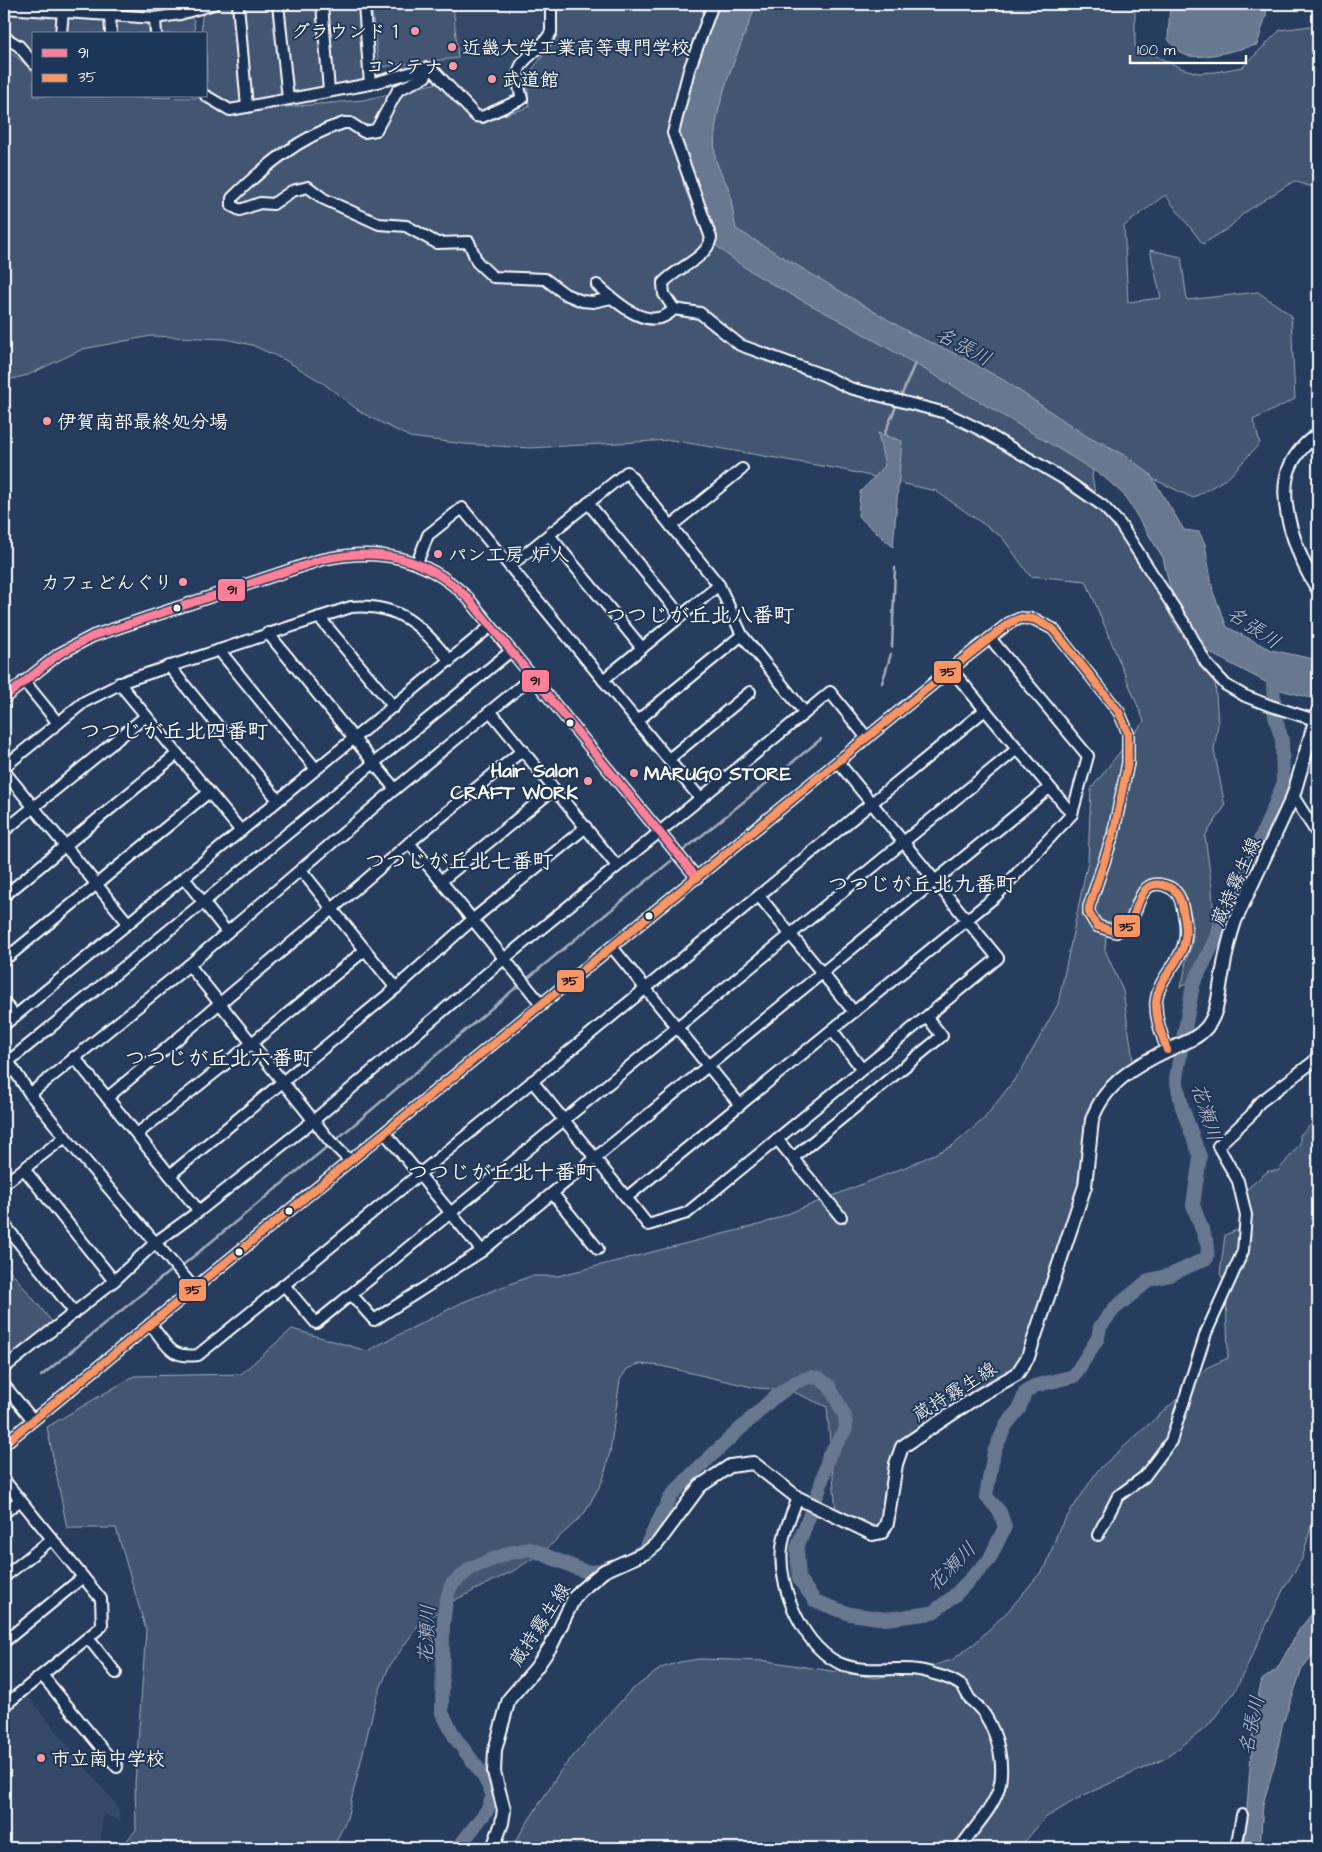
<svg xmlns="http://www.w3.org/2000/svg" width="1322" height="1852" viewBox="0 0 1322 1852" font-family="'Architects Daughter','Klee One',sans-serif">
	<rect width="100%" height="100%" fill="#263d5e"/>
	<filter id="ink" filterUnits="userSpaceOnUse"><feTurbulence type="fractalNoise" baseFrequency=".02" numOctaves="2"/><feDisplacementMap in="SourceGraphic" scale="10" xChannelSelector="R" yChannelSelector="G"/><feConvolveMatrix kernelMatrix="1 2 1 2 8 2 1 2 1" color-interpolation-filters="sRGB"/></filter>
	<g filter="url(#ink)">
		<!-- built -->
		<g fill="#344a68">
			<polygon points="368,4 547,4 547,30 514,68 513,81 516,93 513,98 482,112 477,111 430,65 422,64 378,77 373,74"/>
			<polygon points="25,1693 117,1806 121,1821 103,1814 100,1848 4,1848 4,1711"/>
		</g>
		<!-- green -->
		<g fill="#425672" stroke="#a0aab8">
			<path d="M221 4H235L242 99C233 111 213 100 207 89L206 34H202C200 9 202 15 221 4Z"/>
			<polygon points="241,4 273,4 283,92 280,97 254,101 249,98"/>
			<polygon points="282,4 318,4 325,83 322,88 295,94 290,91"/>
			<polygon points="325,4 360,4 366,76 363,81 337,86 332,83"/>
			<polygon points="371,4 453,4 458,58 379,67"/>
			<path d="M557 4H1135V46L1181 68 1198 73 1215 72 1243 67 1280 30 1318 25V189L1294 181 1244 213 1230 227 1203 244 1165 195 1124 226 1128 302 1161 298 1150 250 1181 257 1187 300 1258 292 1291 315 1295 399 1253 420 1260 443 1229 477 1193 498 1143 474 1103 442 1097 450 1092 476 1097 506 1102 513 1132 537 1172 619 1197 658 1215 681 1218 724 1214 750 1225 806 1205 836 1212 888 1214 924 1208 951 1192 982 1180 987C1184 979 1184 975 1185 966 1186 958 1190 951 1192 944 1196 922 1188 885 1164 879 1156 877 1146 880 1140 887 1129 897 1131 913 1121 924L1107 921 1105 950 1123 991 1133 1060 1099 1093 1082 1186 1019 1368 900 1444 880 1531 836 1512 827 1407 789 1390 756 1388 661 1366 639 1364 627 1369 620 1380 610 1452 603 1480 584 1514 542 1553 513 1571 455 1600 417 1627 389 1667 376 1699 347 1818 333 1848H120L136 1830 135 1783 146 1630 116 1528H67L47 1427 134 1376 241 1374 292 1329 367 1351 463 1302 531 1276H558L762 1224 908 1166 952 1146 984 1119 1021 1071 1058 1004 1088 861 1091 789 1144 721 1086 581 1030 576 1002 537 936 491 839 469 671 440 530 448 464 444 410 437 362 413 323 383 285 360 252 345 225 339 151 336 83 349 28 375 4 381V46L34 72V96L201 98 221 113 363 100 437 83 475 121 481 122 529 107 527 76 555 40Z"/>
			<polygon points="4,11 55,15 59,19 58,34 34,34 34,59 4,33"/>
			<polygon points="70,15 103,17 107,22 108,34 65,34 66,19"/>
			<polygon points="189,16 194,20 195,34 160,34 159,25 163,20"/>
			<polygon points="118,19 148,21 152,24 152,34 115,34 114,23"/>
			<path d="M1318 1118V1481L1314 1516 1302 1559 1284 1588 1235 1691 1208 1726 1166 1758 1082 1796 1045 1818 1019 1848H511L561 1770 629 1692 661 1668 680 1662 700 1659 767 1661 876 1678 919 1670 952 1660 975 1643 1009 1610 1046 1566 1059 1529 1098 1470 1196 1382 1206 1368 1228 1358C1228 1334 1225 1311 1228 1287L1220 1274 1225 1235 1242 1228 1247 1189 1268 1171H1278L1300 1144V1135Z"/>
			<polygon points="4,1263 53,1323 4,1363"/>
		</g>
		<!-- water -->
		<g fill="#67788e" stroke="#a4aebb">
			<path d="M717 4H756C741 49 710 106 715 155 716 166 724 177 728 187 732 201 733 215 736 229L912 334 960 356 1005 381 1088 437 1126 456 1150 474 1184 530 1199 532 1205 544 1213 592 1227 627 1271 650 1318 660V700L1281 690 1214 655 1198 641 1170 588 1163 558 1124 495 1104 477C1020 424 934 375 848 325 802 299 748 276 710 240 704 235 685 192 683 182 666 121 701 61 717 4Z"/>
			<path d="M1170 4H1267L1266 16 1257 45C1238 49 1207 59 1189 56 1179 54 1173 46 1168 39Z"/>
			<polygon points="878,433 902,441 893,547 858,516 860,492 885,466"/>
			<polygon points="1318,1606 1318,1647 1302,1669 1282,1726 1275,1762 1263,1804 1260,1848 1244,1848 1254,1713 1262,1680 1277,1669 1299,1630"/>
		</g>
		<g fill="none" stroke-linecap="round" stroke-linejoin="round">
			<!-- stream -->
			<g stroke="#a4aebb" stroke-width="2.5">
				<polyline points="900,399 915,363"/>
				<polyline points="884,435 897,404"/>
				<polyline points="892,647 895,568"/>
				<polyline points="882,683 891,654"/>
				<polyline points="684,850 821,739"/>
				<polyline points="528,978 671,861"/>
				<polyline points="337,1139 519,985"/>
				<polyline points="183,1265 328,1146"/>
				<polyline points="41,1376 170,1271"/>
			</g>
			<!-- river -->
			<g stroke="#67788e" stroke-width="14">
				<polyline points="632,1557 644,1550 671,1496 694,1472 772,1399 796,1382 810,1377 819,1378 829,1386 845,1416 846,1429 829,1455 820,1488 797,1548 799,1579 815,1601 850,1614 886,1619 932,1613 954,1596 989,1560 1005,1527 1000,1512 986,1496 994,1452 1006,1425 1019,1409 1025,1393 1034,1386 1074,1376 1098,1338 1100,1327 1114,1309 1149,1280 1170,1275 1207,1258 1208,1246 1193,1205 1200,1157 1182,1107 1176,1078 1193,985 1238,893 1283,785 1282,740 1275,717 1272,668"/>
				<polyline points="458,1848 488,1809 493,1795 483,1775 456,1739 442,1713 443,1626 446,1601 451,1585 471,1568 509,1553 530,1549 584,1571 596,1572 610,1566"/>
			</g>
			<!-- minor casing -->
			<g stroke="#fff" stroke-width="14">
				<g id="minor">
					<polyline points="238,4 247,107"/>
					<polyline points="278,4 288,99"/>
					<polyline points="322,4 329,91"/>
					<polyline points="364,4 370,84"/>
					<path d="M713 4 689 70 673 133 711 238C707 259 676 268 663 283L664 294 674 309 700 313 740 345 823 375 850 388 946 413 979 429 1064 479 1103 506 1120 524 1186 626 1206 663 1226 685 1245 696 1271 706 1318 721"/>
					<polyline points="4,8 155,18 180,14 214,4"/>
					<polyline points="110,15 111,34"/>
					<polyline points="155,18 156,34"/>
					<polyline points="61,34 63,11"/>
					<polyline points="4,37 19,46 34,64"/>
					<path d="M429 69 425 77 398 90 376 130 364 132 350 123H344C300 136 264 167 232 198V206L240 210 260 203 273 204 292 191 308 187 324 199 379 224 406 226 437 243 469 242 477 262 493 277 545 279 565 294 582 301 593 302 611 298"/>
					<path d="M206 96 230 110 370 84 427 68 436 73 476 116 482 117 522 99C509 53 533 64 551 32V4"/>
					<path d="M597 285C616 302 650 335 674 309"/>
					<polyline points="588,503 681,616"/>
					<polyline points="671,526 742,469"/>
					<polyline points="549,535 642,648"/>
					<polyline points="417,563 428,535 462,508 700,798"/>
					<polyline points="319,617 394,707"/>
					<polyline points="268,633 395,789"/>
					<polyline points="219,650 316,769"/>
					<polyline points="169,666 278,800"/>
					<polyline points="951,669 1072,814 1088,756 990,638"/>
					<polyline points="603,680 719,585"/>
					<polyline points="24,681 58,723"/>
					<polyline points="119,683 241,831"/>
					<path d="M4 698 59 654 93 636 320 560C378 547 424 556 467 597L697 878"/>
					<polyline points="491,712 617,866"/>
					<polyline points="805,713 830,692 867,738"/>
					<polyline points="637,721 742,635"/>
					<polyline points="669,759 750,692"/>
					<path d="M4 767 84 702 128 680 351 607C400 603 421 626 450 661"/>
					<polyline points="4,771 128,923"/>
					<polyline points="1293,796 1318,835"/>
					<polyline points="4,831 146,716"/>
					<polyline points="409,843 523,750"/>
					<polyline points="184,878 227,932"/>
					<polyline points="441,881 554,789"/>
					<polyline points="4,896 177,754"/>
					<polyline points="759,896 854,1012"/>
					<polyline points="612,947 740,1105"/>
					<polyline points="4,960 208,793"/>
					<polyline points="189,965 330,1141 350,1161"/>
					<polyline points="4,1002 15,1016"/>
					<path d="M542 1005C498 951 454 896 409 843L332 909 396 988 472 920 586 827"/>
					<polyline points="4,1025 491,626"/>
					<polyline points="832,1030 862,1069"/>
					<polyline points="4,1055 30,1094 65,1137 194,1288"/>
					<polyline points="74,1057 199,1211"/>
					<polyline points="4,1065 511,651"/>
					<polyline points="532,1081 595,1158 1049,788"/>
					<polyline points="30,1094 189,965 395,789 532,677"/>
					<polyline points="107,1098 332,909 302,871"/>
					<polyline points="385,1133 482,1251"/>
					<polyline points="137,1134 252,1043 365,950"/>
					<polyline points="777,1139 841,1217"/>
					<polyline points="793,1158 942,1036 927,1017"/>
					<polyline points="24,1169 114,1281"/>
					<polyline points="170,1175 396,988"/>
					<polyline points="4,1184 65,1137"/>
					<polyline points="553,1194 598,1249"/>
					<polyline points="627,1197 996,896 1072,814"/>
					<polyline points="4,1224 75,1313"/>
					<polyline points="284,1285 985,710"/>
					<polyline points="351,1294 374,1320 482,1251 595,1158 648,1225 687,1213 998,958 838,762"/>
					<path d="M150 1324C167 1344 169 1359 198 1355L284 1285 316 1323 1017 749"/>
					<polyline points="4,1368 114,1281 156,1242 199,1211 314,1120 504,959 805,713 742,635 719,585 627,472 510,566"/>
					<polyline points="4,1385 33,1420"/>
					<path d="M4 1444 951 669 1009 623 1021 618 1034 619 1053 629 1119 712 1128 733V763L1113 835 1089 907V913L1097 926 1116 932 1129 925C1139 910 1139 876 1166 886 1176 889 1180 896 1182 906 1185 919 1188 934 1183 947 1176 968 1159 977 1156 1002 1155 1018 1162 1035 1167 1050"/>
					<polyline points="4,1480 101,1599 102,1626 4,1706"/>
					<path d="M798 1498C791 1515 784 1531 782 1548 777 1587 805 1652 844 1665 873 1675 905 1663 934 1674 942 1676 955 1681 962 1686 965 1689 967 1695 970 1699 975 1704 981 1709 985 1715 998 1736 1005 1764 999 1788 992 1811 973 1828 960 1848"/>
					<polyline points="4,1513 20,1500"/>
					<polyline points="1098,1535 1118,1496 1144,1477 1171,1441 1206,1333 1243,1251 1246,1215 1238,1181 1218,1146 1251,1115 1259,1103 1313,1062 1317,1056 1318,1046"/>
					<polyline points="4,1577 52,1539"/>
					<polyline points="88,1638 116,1673"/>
					<polyline points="4,1642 83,1577"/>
					<polyline points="42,1675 117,1767"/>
					<polyline points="1236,1848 1242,1815"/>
				</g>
			</g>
			<!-- major casing -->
			<g stroke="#fff" stroke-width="16">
				<g id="major">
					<path d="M1318 434C1282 460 1280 489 1291 529 1298 551 1305 570 1318 589"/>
					<path d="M493 1848 502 1823 504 1810 494 1772 495 1750 509 1699 536 1668 551 1646 574 1598 580 1591 604 1571 647 1552 657 1544 700 1486 730 1466 753 1463 798 1498 873 1534 882 1532 887 1523 896 1464 902 1447 980 1395 1017 1374 1028 1357 1085 1186 1092 1120C1104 1084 1136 1065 1168 1050 1183 1043 1196 1040 1207 1027 1219 1011 1218 994 1222 976 1225 957 1229 939 1235 921L1293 796 1318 711"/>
				</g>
			</g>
			<!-- minor -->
			<use href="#minor" stroke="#1d3557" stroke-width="10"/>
			<!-- major -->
			<use href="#major" stroke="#1d3557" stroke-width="12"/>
			<!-- bus-1 casing -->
			<g stroke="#1d3557" stroke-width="11">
				<path id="bus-1" d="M4 698 59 654 93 636 320 560C378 547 424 556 467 597L697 878"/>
			</g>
			<!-- bus-2 casing -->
			<g stroke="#1d3557" stroke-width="11">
				<path id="bus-2" d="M4 1444 951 669 1009 623 1021 618 1034 619 1053 629 1119 712 1128 733V763L1113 835 1089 907V913L1097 926 1116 932 1129 925C1139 910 1139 876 1166 886 1176 889 1180 896 1182 906 1185 919 1188 934 1183 947 1176 968 1159 977 1156 1002 1155 1018 1162 1035 1167 1050"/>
			</g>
			<!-- bus-1 -->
			<use href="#bus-1" stroke="#ff8098" stroke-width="8"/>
			<!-- bus-2 -->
			<use href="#bus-2" stroke="#fb9564" stroke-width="8"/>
		</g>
	</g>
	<!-- markers -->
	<g fill="#ff9aa2" stroke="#1d3557" stroke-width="2">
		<circle cx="415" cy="31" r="5"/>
		<circle cx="452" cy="47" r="5"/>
		<circle cx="453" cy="66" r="5"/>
		<circle cx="492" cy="79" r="5"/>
		<circle cx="47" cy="421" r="5"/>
		<circle cx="438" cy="554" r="5"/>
		<circle cx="183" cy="582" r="5"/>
		<circle cx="634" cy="773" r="5"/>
		<circle cx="588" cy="781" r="5"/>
		<circle cx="41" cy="1758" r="5"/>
	</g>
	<g fill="#fff" stroke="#1d3557" stroke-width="2">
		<circle cx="177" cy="608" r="4.5"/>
		<circle cx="570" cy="723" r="4.5"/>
		<circle cx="649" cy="916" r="4.5"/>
		<circle cx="289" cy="1211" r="4.5"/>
		<circle cx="239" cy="1252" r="4.5"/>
	</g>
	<g text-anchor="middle" stroke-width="4" stroke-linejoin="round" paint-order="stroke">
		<!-- poi labels -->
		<g font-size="19" font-weight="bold" fill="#fff" stroke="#1d3557" text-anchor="start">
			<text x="405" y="38" text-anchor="end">グラウンド１</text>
			<text x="462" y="54">近畿大学工業高等専門学校</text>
			<text x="443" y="73" text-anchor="end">コンテナ</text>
			<text x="502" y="86">武道館</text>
			<text x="57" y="428">伊賀南部最終処分場</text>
			<text x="448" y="561">パン工房 炉人</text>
			<text x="173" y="589" text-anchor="end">カフェどんぐり</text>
			<text x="578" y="777" text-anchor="end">Hair Salon<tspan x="578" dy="22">CRAFT WORK</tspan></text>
			<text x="644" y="780">MARUGO STORE</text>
			<text x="51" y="1765">市立南中学校</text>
		</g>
		<!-- street labels -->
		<g font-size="19" fill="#fff" stroke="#1d3557">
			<text transform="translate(1235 881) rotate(-66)" y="7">蔵持霧生線</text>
			<text transform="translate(954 1391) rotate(-32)" y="7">蔵持霧生線</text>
			<text transform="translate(539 1624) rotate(-57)" y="7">蔵持霧生線</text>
		</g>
		<!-- water labels -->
		<g font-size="20" font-style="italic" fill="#bbc2cc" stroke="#1d3557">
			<text transform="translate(964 346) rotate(28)" y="7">名張川</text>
			<text transform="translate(1254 627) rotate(34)" y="7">名張川</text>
			<text transform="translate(1207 1112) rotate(73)" y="7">花瀬川</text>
			<text transform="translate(951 1566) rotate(-45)" y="7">花瀬川</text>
			<text transform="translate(426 1634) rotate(-87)" y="7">花瀬川</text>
			<text transform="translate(1251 1725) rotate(-78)" y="7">名張川</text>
		</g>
		<!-- quarter labels -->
		<g font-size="21" font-weight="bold" fill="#fff" stroke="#1d3557">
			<text x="700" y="622">つつじが丘北八番町</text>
			<text x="174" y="738">つつじが丘北四番町</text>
			<text x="459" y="868">つつじが丘北七番町</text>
			<text x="922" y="891">つつじが丘北九番町</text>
			<text x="219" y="1065">つつじが丘北六番町</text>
			<text x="502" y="1179">つつじが丘北十番町</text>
		</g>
	</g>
	<g stroke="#1d3557" stroke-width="2">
		<rect x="217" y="578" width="29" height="24" rx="5" fill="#ff8098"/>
		<rect x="933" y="660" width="29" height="24" rx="5" fill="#fb9564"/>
		<rect x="521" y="669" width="29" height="24" rx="5" fill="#ff8098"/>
		<rect x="1113" y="914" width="28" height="24" rx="5" fill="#fb9564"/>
		<rect x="556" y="969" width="29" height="24" rx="5" fill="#fb9564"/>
		<rect x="178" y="1278" width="29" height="24" rx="5" fill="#fb9564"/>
	</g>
	<g font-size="14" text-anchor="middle" font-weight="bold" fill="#111">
		<text x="232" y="594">91</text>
		<text x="948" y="676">35</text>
		<text x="535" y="685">91</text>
		<text x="1127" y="931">35</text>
		<text x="570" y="985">35</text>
		<text x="193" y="1294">35</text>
	</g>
	<!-- margin -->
	<rect width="1322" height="1852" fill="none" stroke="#1d3557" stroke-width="20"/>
	<rect x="10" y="10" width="1302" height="1832" fill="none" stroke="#fff" stroke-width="2" filter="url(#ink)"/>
	<!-- legend -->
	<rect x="32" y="32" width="175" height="65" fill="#1d3557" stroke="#77869a"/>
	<rect x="42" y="49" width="25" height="8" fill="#ff8098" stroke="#77869a"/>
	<text x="78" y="58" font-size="15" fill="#ffffff">91</text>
	<rect x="42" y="74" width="25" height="8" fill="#fb9564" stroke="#77869a"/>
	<text x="78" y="82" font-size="15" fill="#ffffff">35</text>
	<!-- scale -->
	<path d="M1130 55v8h116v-8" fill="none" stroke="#ffffff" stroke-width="2.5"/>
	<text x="1137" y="55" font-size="15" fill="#ffffff" stroke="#1d3557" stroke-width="4" paint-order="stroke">100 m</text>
</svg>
